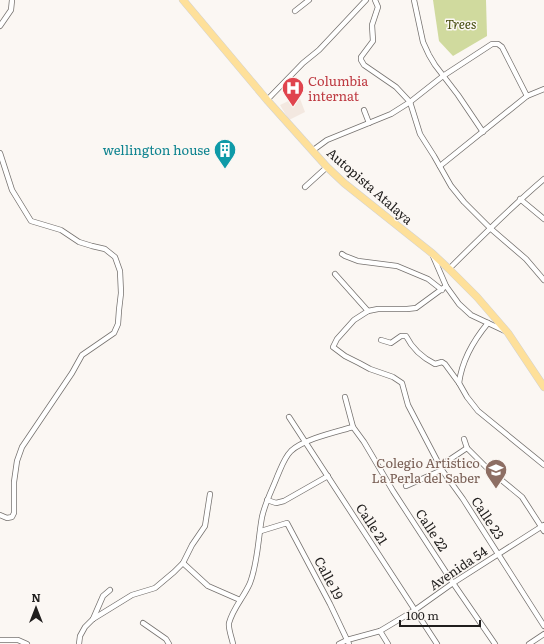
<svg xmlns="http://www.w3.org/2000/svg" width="544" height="644" viewBox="0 0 544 644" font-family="Literata,serif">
	<rect width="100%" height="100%" fill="#fbf7f3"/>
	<!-- built -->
	<polygon fill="#f3e8e0" points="299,96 305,112 289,120 280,105"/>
	<!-- green -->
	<polygon fill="#d0da9e" points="433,0 486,0 487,36 453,56 439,41"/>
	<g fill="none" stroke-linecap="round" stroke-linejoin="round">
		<!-- minor casing -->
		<g stroke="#76726f" stroke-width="6">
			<g id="minor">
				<polyline points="375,0 378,7 372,25 373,41 361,57 361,60 364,65 396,87 410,102 420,134 434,156 451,186 464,202 490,228 526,259 544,280"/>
				<polyline points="414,0 423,42 429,55 435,65 458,95 483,132"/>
				<polyline points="295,11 309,0"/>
				<polyline points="0,26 11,10 12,0"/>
				<polyline points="267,100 303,63 319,50 366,0"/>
				<polyline points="364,110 369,123"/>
				<polyline points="312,151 327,140 391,114 410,102 443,76 492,44 498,44 502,47 527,96"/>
				<polyline points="0,153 12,190 31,221 61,230 79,242 92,246 105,249 115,257 120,271 121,293 119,310 118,324 114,333 82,355 72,373 22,447 17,461 14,482 14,513 12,517 7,518 0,515"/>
				<polyline points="440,166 527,96 544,89"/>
				<polyline points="305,187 327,167"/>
				<polyline points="520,199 544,219"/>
				<polyline points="342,254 345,256 358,261 397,266 428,279 442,290"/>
				<polyline points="433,256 446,286 459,304 471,315 505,331"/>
				<path d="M449 269C480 238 511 207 544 179"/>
				<polyline points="335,274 368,311"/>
				<polyline points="446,286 416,308 407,309 378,309 368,311 354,320 337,339 333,347 345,356 359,363 370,369 393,377 402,383 408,405 442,470 463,499 544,626"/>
				<path d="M381 340 391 343 401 336H406C412 348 423 358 435 364L442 362 445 364 459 383 467 397 478 411 544 465"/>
				<path d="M459 383C462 360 473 341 488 323"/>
				<polyline points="345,397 353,427 364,442 393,491 453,583 495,644"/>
				<polyline points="289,417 437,644"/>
				<polyline points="464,439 467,448 488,469 522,497 544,531"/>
				<polyline points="440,466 467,448"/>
				<polyline points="406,486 442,470"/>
				<polyline points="267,500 276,503 284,501 328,476"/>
				<polyline points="261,531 287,523 330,604 349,644"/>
				<polyline points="183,563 208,586 240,600"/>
				<polyline points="93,619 103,596 110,590"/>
				<polyline points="143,623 166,639 169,644"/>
				<polyline points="380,631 388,644"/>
				<polyline points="0,640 18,640 27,644"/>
				<polyline points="79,644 80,636 85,627 93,619 132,595 155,588 174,572 183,563 192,545 205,526 210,494"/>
				<path d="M233 644C232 638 228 629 229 623 233 608 244 597 250 583 258 562 258 539 262 517 265 503 272 490 277 477 281 468 284 458 291 451 304 439 336 432 353 427"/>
				<polyline points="339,644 347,640 380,631 415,610 453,583 544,525"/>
				<polyline points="529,644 544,634"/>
			</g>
		</g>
		<!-- primary casing -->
		<g stroke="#d2d2d2" stroke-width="8">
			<polyline id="primary" points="183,0 267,100 327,167 344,183 433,254 449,269 477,297 508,333 544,387"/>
		</g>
		<!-- minor -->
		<use href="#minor" stroke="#fff" stroke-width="4.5"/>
		<!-- primary -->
		<use href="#primary" stroke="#fee09a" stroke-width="7"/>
	</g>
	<!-- icons -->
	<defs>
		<g id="hospital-pin" transform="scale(1.15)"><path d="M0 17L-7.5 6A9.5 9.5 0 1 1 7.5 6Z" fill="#e0444e" stroke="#fbf7f3"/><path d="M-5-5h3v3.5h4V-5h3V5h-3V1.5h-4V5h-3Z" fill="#fff"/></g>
		<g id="building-pin" transform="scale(1.15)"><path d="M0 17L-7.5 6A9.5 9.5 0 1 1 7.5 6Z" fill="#0f9aa8" stroke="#fbf7f3"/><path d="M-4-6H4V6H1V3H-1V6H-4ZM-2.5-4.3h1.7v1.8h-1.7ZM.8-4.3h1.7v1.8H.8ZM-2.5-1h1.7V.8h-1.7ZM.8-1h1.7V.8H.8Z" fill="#fff"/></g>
		<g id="school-pin" transform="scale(1.15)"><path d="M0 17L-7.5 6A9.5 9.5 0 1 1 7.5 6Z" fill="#8d6e63" stroke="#fbf7f3"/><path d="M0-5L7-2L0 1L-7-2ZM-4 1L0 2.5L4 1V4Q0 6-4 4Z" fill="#fff"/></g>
	</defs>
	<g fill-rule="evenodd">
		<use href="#hospital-pin" x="293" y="88"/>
		<use href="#building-pin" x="225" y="150"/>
		<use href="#school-pin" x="496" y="470"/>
	</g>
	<g text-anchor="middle" stroke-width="3" stroke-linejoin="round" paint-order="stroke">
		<!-- park labels -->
		<g font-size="13" font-style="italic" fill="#42490a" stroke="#fbf7f3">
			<text x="461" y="29">Trees</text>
		</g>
		<!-- health labels -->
		<g font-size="13" fill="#be3a42" stroke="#fbf7f3" text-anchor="start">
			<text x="308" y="86">Columbia<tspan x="308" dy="15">internat</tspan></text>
		</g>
		<!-- culture labels -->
		<g font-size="13" fill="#0d838f" stroke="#fbf7f3" text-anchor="end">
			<text x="210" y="155">wellington house</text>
		</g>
		<!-- street labels -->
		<g font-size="13" fill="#201e1d" stroke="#fbf7f3">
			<text transform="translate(370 186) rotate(41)" y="5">Autopista Atalaya</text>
			<text transform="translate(488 518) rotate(57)" y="5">Calle 23</text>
			<text transform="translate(372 524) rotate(57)" y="5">Calle 21</text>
			<text transform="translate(432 530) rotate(57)" y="5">Calle 22</text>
			<text transform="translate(458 568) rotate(-34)" y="5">Avenida 54</text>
			<text transform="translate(329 578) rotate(62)" y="5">Calle 19</text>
		</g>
		<!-- education labels -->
		<g font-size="13" fill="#785e54" stroke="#fbf7f3" text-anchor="end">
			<text x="480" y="468">Colegio Artistico<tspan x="480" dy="15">La Perla del Saber</tspan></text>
		</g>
	</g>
	<!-- north arrow -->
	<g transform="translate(36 608)" stroke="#fbf7f3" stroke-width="3" paint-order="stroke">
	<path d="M0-3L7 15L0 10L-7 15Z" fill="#201e1d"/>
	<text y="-6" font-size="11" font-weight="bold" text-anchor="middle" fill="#201e1d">N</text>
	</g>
	<!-- scale -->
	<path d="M400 620v6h80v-6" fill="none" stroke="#201e1d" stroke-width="2"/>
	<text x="406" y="620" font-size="12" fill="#201e1d" stroke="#fbf7f3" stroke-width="3" paint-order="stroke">100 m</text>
</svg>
